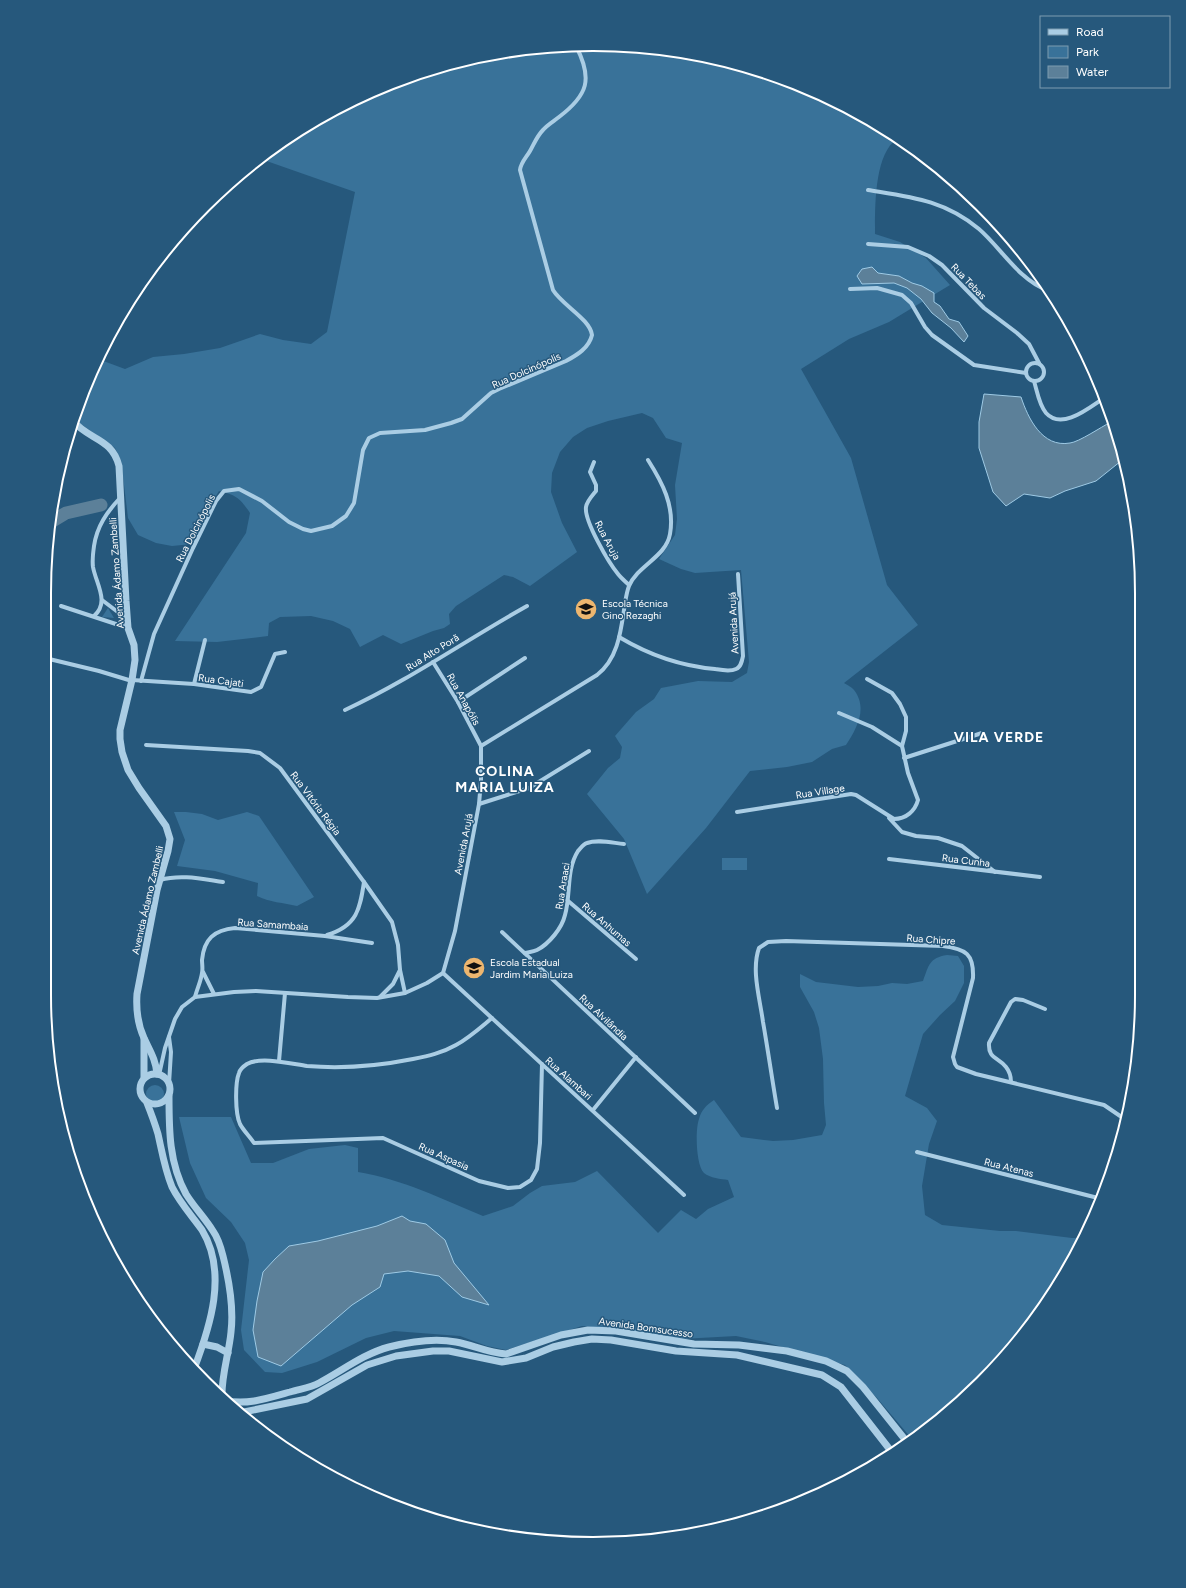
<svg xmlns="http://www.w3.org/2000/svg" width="1186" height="1588" viewBox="0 0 1186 1588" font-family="Figtree,sans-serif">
	<rect width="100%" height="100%" fill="#26587c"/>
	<!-- green -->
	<g fill="#397299">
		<path d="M557 45 665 49 770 73 868 118 897 139C874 154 875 208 875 234L900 242 926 258 950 285 889 322 849 339 801 369 851 458 887 585 918 625 844 683C847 685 852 687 854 690 868 708 857 728 846 745L832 749 812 762 787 767 750 771 706 828 647 894 624 839 587 794 608 768 620 758 622 747 615 736 636 712 654 699 661 688 698 681 732 682 747 673 749 662 741 570 695 573 681 569 659 559 675 535 677 519 675 485 682 443 666 438 653 418 642 413 608 421 587 428 573 437 560 452 552 473 551 492 562 523 577 552 530 586 513 577 504 575 456 606 449 614 450 624 444 628 433 631 401 644 383 635 360 647 350 629 333 621 311 616 280 617 269 623 268 636 217 642 175 641 246 533 250 513C240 498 236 495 219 491L214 499 192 544 172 546 156 543 138 535 128 518 121 460 115 448 78 422 75 415 86 383 98 359 125 369 153 357 184 354 220 348 260 334 283 340 311 344 327 332 355 192 258 158 259 157 350 101 451 63Z"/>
		<polygon points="108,608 114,618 102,617"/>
		<path d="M174 812H186L202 814 218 820 247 812 259 816 314 897 297 906C284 903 269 902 257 896L258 883 215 871 177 866 185 840Z"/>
		<rect x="722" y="858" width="25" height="12"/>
		<path d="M947 955 958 956 964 966V983L955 1001 940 1015 923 1034 905 1096 927 1108 937 1121 929 1144 922 1186 925 1215 942 1225 1000 1231H1016L1072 1238H1082L1069 1269 1006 1357 927 1431 912 1439 877 1398 845 1365 765 1342 736 1336 681 1339 635 1331 582 1326 506 1350 487 1346 460 1336 394 1331 366 1338 317 1362 282 1373 265 1372 244 1350 241 1330 249 1260 245 1243 231 1222 206 1198 190 1163 179 1117H231L251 1163H273L309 1149 345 1145 358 1148V1172C402 1179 442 1199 483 1216L513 1206 530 1193 542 1186 575 1182 597 1171 658 1233 681 1210 696 1219 708 1209 734 1197 728 1180C721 1179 710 1178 704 1173 696 1165 695 1130 699 1119 701 1111 706 1105 714 1100L741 1137 773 1141 793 1140 822 1135 826 1125 824 1103 823 1059 819 1028 814 1012 800 987V974L816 982 858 987 878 986 892 983 907 984 923 981C929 965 929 958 947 955Z"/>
		<circle cx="155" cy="1094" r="9"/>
	</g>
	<!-- water -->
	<g fill="#5c8099" stroke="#9ecae5">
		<polygon points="872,267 878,273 899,276 912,283 922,286 934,293 934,302 940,306 949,319 959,322 968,336 964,342 951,328 932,313 921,299 907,288 894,283 862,284 857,276 862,269"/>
		<path d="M984 394 1021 397C1028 418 1042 448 1070 443 1079 442 1101 427 1111 422L1121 461 1096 481 1065 491 1050 498 1024 494 1006 506 993 492 979 448V422Z"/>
		<polygon points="402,1216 410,1221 426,1224 445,1240 454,1263 489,1305 462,1297 439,1276 408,1271 384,1274 380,1287 352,1305 281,1366 258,1357 253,1330 257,1301 263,1272 275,1259 289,1246 318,1241 377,1226"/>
	</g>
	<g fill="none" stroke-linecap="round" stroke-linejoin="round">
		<!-- river -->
		<polyline stroke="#5c8099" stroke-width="13" points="51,522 66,513 101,505"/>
		<!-- minor -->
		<g stroke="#aacde4" stroke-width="4">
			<path d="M868 190C911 197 944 200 979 229 1001 248 1019 280 1047 290"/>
			<polyline points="868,244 908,247 929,256 942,265 984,308 1017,333 1029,344 1039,363"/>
			<polyline points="850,289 877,288 902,295 911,303 925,327 932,335 974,365 1026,373"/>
			<circle cx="1035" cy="372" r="9"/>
			<path d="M1034 381C1037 391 1039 405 1046 413 1062 431 1090 407 1104 398"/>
			<path d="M594 462 590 472 596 485V491C592 496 587 501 586 507 584 521 609 563 618 574 621 578 626 582 629 585"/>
			<polyline points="102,600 127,619"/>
			<polyline points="61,606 128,628"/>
			<path d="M94 616C110 602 96 584 93 567 92 560 93 553 94 546 97 526 107 512 120 498"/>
			<path d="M619 637C649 655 680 666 715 669 721 670 730 672 736 669 741 667 742 661 743 656L738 574"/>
			<polyline points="45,658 99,671 132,681"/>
			<polyline points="867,679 892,693 900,704 906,717 906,731 902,746"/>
			<polyline points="132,680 194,684 251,692 261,687 275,654 285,652"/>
			<path d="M141 681 154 634 193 548 216 501 224 491 239 489 262 501 289 522 303 529 311 531 332 526 346 516 354 503 363 450 369 438 380 433 425 430 451 423 462 419 491 393 499 389 566 361C577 355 589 348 592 335 590 319 562 305 553 290L520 170C521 162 526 158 530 151 534 144 537 136 543 130 547 125 554 121 559 117 588 95 593 79 576 46"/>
			<polyline points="194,684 205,640"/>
			<polyline points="458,702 525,658"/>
			<path d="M345 710C408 681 466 640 527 606"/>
			<polyline points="146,745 248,751 260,753 280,768 364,882 392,922 398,945 400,970 393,984 380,997"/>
			<path d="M481 746 597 675C619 658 621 629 625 603 626 597 627 591 629 586 638 565 666 557 670 534 675 506 662 482 648 460"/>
			<polyline points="904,758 982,733"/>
			<polyline points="479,804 529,788 589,751"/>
			<path d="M737 812 851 794 856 795 894 819C906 819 915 811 918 800L908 773 902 746 872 727 839 713"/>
			<polyline points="889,818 902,832 916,836 938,838 962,846 995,872"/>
			<polyline points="889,859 1040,877"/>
			<path d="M160 880C181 874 202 879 223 882"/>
			<polyline points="567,900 636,959"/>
			<polyline points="502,932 695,1113"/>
			<path d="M327 935C357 926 360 909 364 882"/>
			<path d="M525 953C529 952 533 952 537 950 549 944 562 928 565 915 571 894 566 870 578 851 581 848 583 844 587 843 598 839 613 843 624 844"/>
			<polyline points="400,970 405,993"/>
			<polyline points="203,972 214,994"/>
			<polyline points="443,973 684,1195"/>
			<path d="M195 997C197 989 201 981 202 973 203 969 202 964 202 960 204 939 214 930 235 928L325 936 372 943"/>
			<path d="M492 1018C481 1027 469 1038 456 1045 442 1053 428 1056 413 1059 378 1066 343 1069 307 1066 292 1064 261 1056 247 1064 244 1066 240 1069 239 1073 235 1083 235 1113 240 1124 243 1130 250 1137 254 1143L383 1138 479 1181 508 1188 520 1187 531 1180 537 1169 540 1143 542 1064"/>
			<polyline points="279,1061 285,993"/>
			<polyline points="159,1075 165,1048 175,1019 182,1007 195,997 234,992 256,991 348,997 377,998 405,993 427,983 443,973 455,931 479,804 481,781 481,746 458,702 433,662"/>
			<path d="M1011 1082C1011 1077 1010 1072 1006 1067 998 1057 988 1059 989 1043L1011 1002 1015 999 1023 1000 1045 1009"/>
			<polyline points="169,1084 171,1052 169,1037"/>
			<path d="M777 1108C772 1079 768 1050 763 1022 760 999 751 970 759 948L768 942 786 941 943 946C966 949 974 954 973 978L953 1057 955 1064 957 1067 976 1074 1104 1105 1126 1120"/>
			<polyline points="593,1110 636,1057"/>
			<polyline points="917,1152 1098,1198"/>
		</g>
		<!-- tertiary -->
		<g stroke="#aacde4" stroke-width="7">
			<path d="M73 421C89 440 112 438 119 466L126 601 128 628 134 645 135 660 132 680 120 730V739L122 752 128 770 139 788 166 826 170 839 168 851 157 890 137 994C136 1009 138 1025 144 1038 150 1051 156 1060 157 1074"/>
			<polyline points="144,1039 144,1078"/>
			<circle cx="155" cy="1089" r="15"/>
			<path d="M169 1096C169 1130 169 1163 186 1194 194 1207 205 1218 213 1231 218 1238 221 1248 223 1256 229 1280 234 1307 231 1332 229 1354 221 1376 222 1398"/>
			<path d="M147 1103C151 1113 155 1124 158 1134 162 1152 165 1170 172 1187 180 1203 192 1216 202 1230 228 1273 210 1327 194 1369"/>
			<polyline points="203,1344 217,1347 228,1353"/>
			<path d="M224 1400C245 1406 269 1398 290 1392 299 1389 310 1388 319 1383 342 1371 363 1354 389 1347 409 1342 435 1338 456 1342 473 1345 488 1353 506 1354L561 1335 588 1330 616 1331 694 1344 739 1345 787 1351 826 1361 847 1371 863 1387 907 1442"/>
			<polyline points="239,1413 307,1399 367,1365 396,1356 433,1351 449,1351 502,1362 526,1358 553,1347 574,1342 592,1339 611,1340 676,1351 737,1355 822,1375 841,1387 891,1451"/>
		</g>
	</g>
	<!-- icons -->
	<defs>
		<g id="university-disc" transform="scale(1.15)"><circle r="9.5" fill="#edb66f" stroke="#26587c"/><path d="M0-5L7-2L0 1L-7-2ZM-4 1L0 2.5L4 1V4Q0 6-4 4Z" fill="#111"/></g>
		<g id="school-disc" transform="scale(1.15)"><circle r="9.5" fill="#edb66f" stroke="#26587c"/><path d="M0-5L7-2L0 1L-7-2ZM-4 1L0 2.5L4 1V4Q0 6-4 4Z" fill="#111"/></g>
	</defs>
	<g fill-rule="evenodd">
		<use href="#university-disc" x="586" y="609"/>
		<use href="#school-disc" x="474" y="968"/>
	</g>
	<g text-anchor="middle" stroke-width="3" stroke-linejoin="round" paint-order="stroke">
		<!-- street labels -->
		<g font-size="10" fill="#fff" stroke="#26587c">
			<text transform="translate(969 281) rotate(46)" y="4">Rua Tebas</text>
			<text transform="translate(526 370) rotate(-24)" y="4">Rua Dolcinópolis</text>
			<text transform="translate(195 528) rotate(-63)" y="4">Rua Dolcinópolis</text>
			<text transform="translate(608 540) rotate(62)" y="4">Rua Aruja</text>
			<text transform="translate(116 573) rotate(-94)" y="4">Avenida Ádamo Zambelli</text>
			<text transform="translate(733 623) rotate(-93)" y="4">Avenida Arujá</text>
			<text transform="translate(432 652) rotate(-32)" y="4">Rua Alto Porã</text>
			<text transform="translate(221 680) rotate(8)" y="4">Rua Cajati</text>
			<text transform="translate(464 699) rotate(61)" y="4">Rua Anapólis</text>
			<text transform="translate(820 791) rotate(-9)" y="4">Rua Village</text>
			<text transform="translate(316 803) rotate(53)" y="4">Rua Vitória Régia</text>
			<text transform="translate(463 844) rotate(-79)" y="4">Avenida Arujá</text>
			<text transform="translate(966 860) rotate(7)" y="4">Rua Cunha</text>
			<text transform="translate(562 886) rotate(-81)" y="4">Rua Araaci</text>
			<text transform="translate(147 900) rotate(-77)" y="4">Avenida Ádamo Zambelli</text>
			<text transform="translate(273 924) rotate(4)" y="4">Rua Samambaia</text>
			<text transform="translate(607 924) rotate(41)" y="4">Rua Anhumas</text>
			<text transform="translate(931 939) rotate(4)" y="4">Rua Chipre</text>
			<text transform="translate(604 1017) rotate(43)" y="4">Rua Alvilândia</text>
			<text transform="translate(569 1078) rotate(42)" y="4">Rua Alambari</text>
			<text transform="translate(444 1156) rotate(24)" y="4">Rua Aspasia</text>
			<text transform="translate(1009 1167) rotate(14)" y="4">Rua Atenas</text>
			<text transform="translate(646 1327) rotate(8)" y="4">Avenida Bomsucesso</text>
		</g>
		<!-- poi labels -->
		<g font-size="10" fill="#fff" stroke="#26587c" text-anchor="start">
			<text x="602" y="607">Escola Técnica<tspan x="602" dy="12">Gino Rezaghi</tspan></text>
			<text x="490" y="966">Escola Estadual<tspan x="490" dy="12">Jardim Maria Luiza</tspan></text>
		</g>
		<!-- district labels -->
		<g font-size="14" font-weight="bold" letter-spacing="1" fill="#fff" stroke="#26587c">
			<text x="999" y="742">VILA VERDE</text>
			<text x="505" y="776">COLINA<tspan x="505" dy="16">MARIA LUIZA</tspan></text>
		</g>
	</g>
	<!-- crop -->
	<path d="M0 0H1186V1588H0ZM593 51H593A542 542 0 0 1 1135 593V995A542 542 0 0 1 593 1537H593A542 542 0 0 1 51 995V593A542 542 0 0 1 593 51Z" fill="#26587c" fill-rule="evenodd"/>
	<path fill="none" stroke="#fff" stroke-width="2" d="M593 51H593A542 542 0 0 1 1135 593V995A542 542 0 0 1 593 1537H593A542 542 0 0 1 51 995V593A542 542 0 0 1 593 51Z"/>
	<!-- legend -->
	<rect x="1040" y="16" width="130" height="72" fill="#26587c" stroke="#7d9bb0"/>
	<rect x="1048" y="29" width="20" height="6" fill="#aacde4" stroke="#7d9bb0"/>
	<text x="1076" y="36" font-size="12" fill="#ffffff">Road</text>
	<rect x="1048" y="46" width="20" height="12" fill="#397299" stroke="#7d9bb0"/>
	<text x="1076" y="56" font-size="12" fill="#ffffff">Park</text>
	<rect x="1048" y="66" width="20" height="12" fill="#5c8099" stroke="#7d9bb0"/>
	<text x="1076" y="76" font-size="12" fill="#ffffff">Water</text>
</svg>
